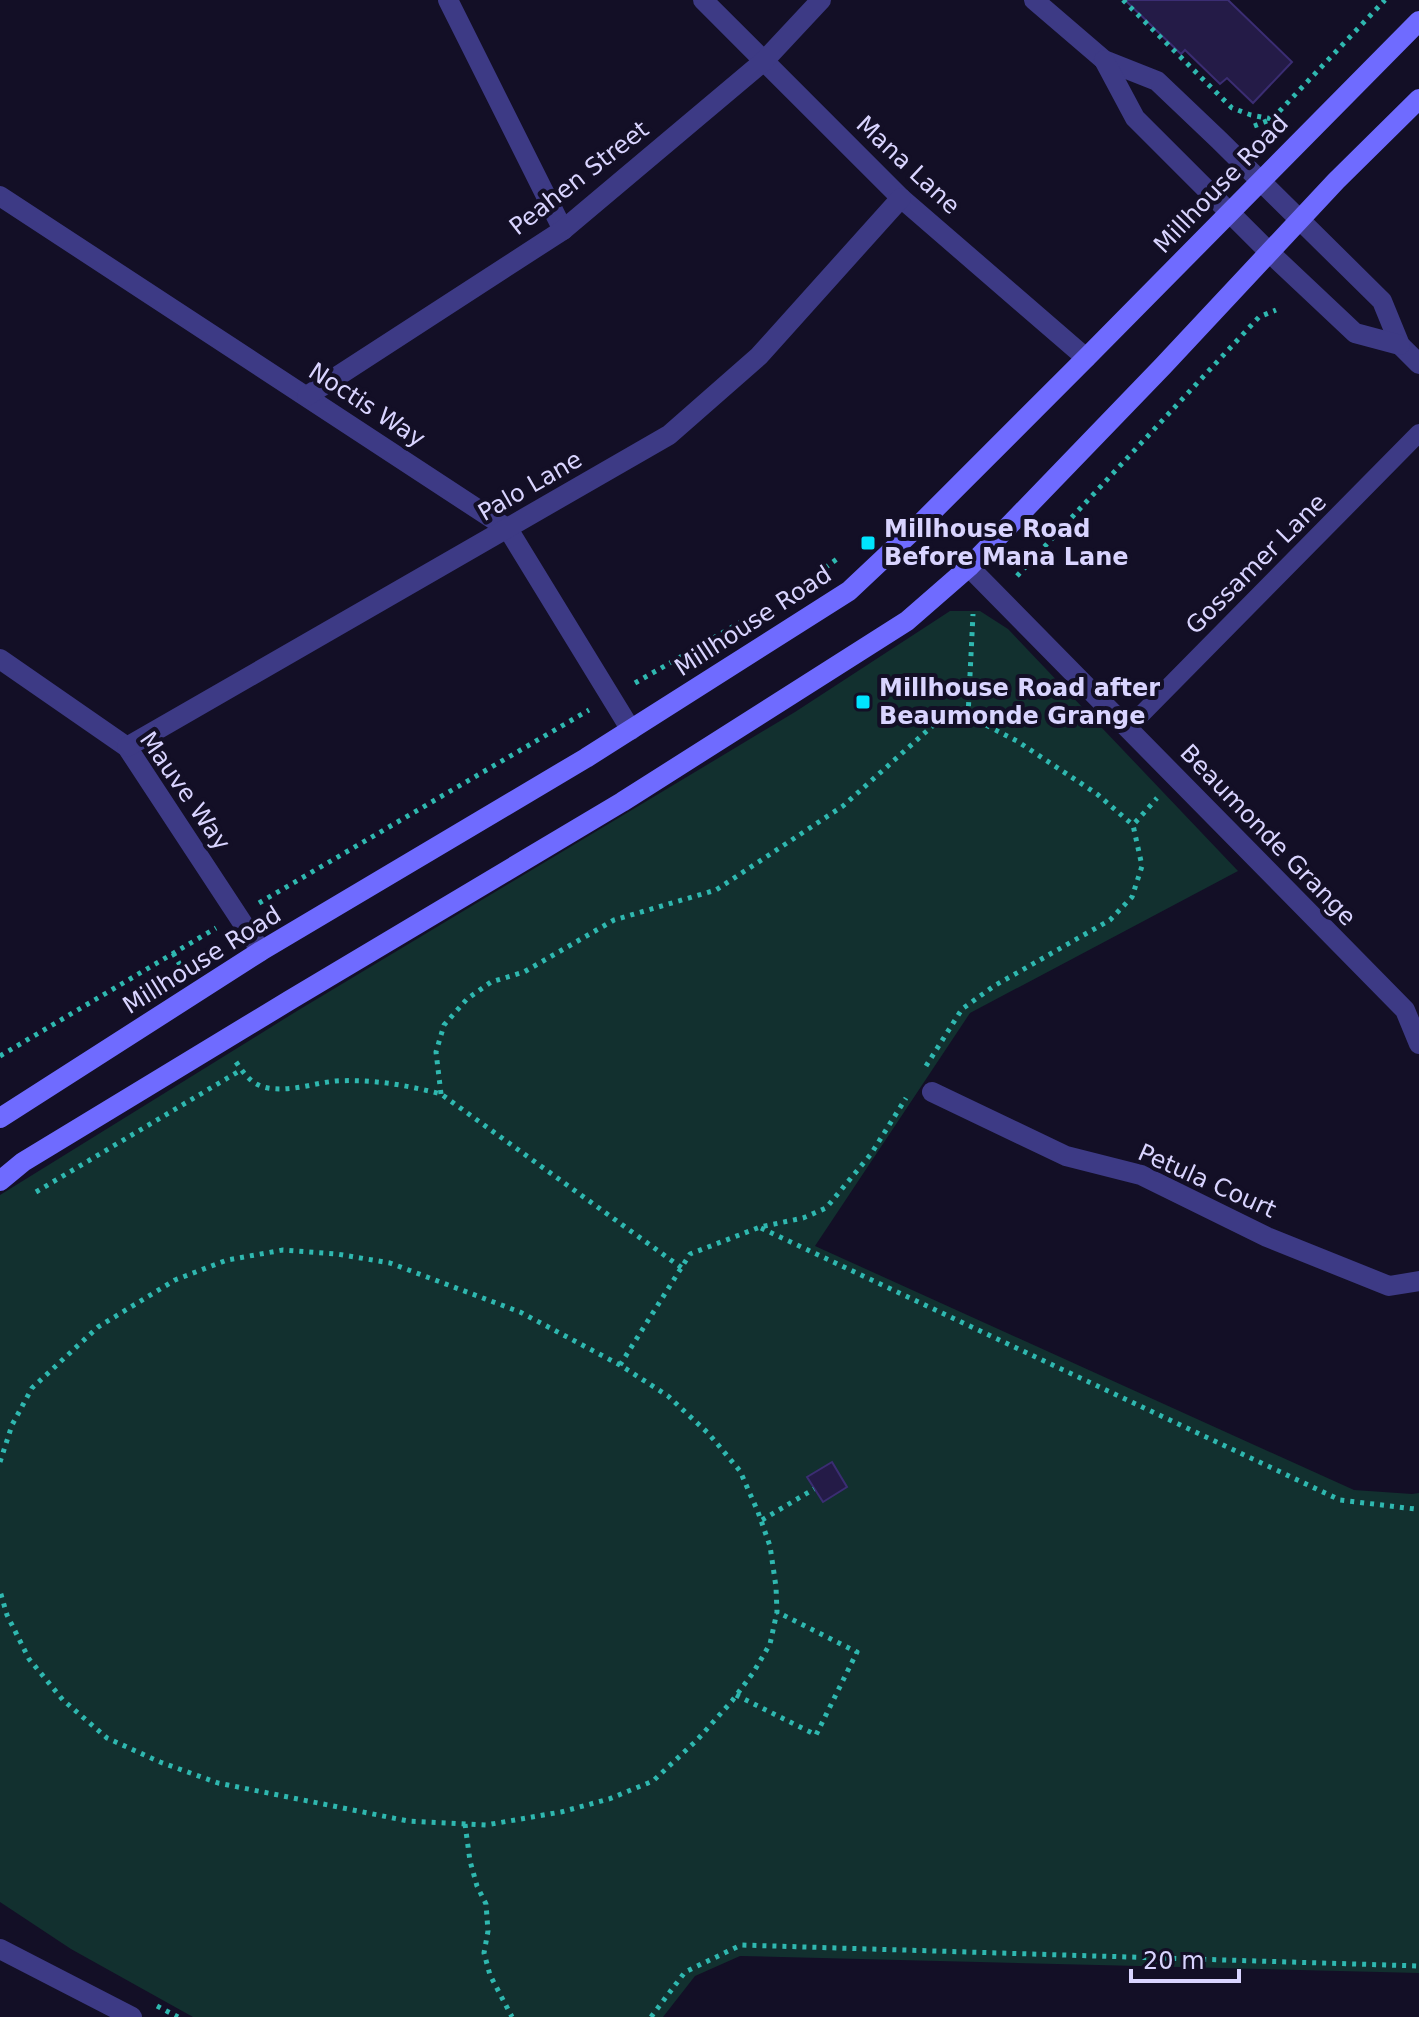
<svg xmlns="http://www.w3.org/2000/svg" width="1419" height="2017" viewBox="0 0 1419 2017" font-family="'DejaVu Sans',sans-serif">
	<rect width="100%" height="100%" fill="#130f26"/>
	<!-- green -->
	<polygon fill="#12302f" points="950,611 980,611 1008,629 1238,871 970,1013 815,1246 1354,1490 1412,1494 1419,1493 1419,1973 740,1956 695,1976 663,2017 193,2017 71,1949 0,1902 0,1195 297,1011 795,712"/>
	<!-- building -->
	<g fill="#241b47" stroke="#3b2d73" stroke-width="2">
		<polygon points="1125,0 1228,0 1292,62 1253,103 1227,78 1220,84 1185,50 1181,54"/>
		<polygon points="832,1462 847,1487 823,1502 807,1477"/>
	</g>
	<g fill="none" stroke-linecap="round" stroke-linejoin="round">
		<!-- path -->
		<g stroke="#2fb8b0" stroke-width="5" stroke-dasharray="4 6" stroke-linecap="butt">
			<polyline points="1123,0 1232,108 1251,115 1272,119"/>
			<polyline points="1254,126 1272,119 1385,0"/>
			<polyline points="1166,233 1170,229 1168,217"/>
			<polyline points="817,574 841,556"/>
			<polyline points="1017,576 1259,317 1276,310"/>
			<polyline points="635,683 755,614"/>
			<polyline points="968,716 973,614"/>
			<polyline points="259,903 589,710"/>
			<polyline points="173,953 183,970"/>
			<polyline points="0,1056 216,928"/>
			<path d="M236 1062C245 1075 252 1085 268 1088 291 1092 314 1083 336 1081 372 1079 406 1085 441 1094L682 1268"/>
			<polyline points="926,1066 962,1009 994,986 1110,920 1132,897 1142,866 1133,825 1157,798"/>
			<polyline points="441,1094 436,1052 444,1025 467,999 491,982 524,972 614,920 716,890 843,806 938,721 968,716 1017,741 1097,794 1133,825"/>
			<polyline points="36,1192 241,1070"/>
			<polyline points="761,1228 1340,1500 1415,1509 1419,1508"/>
			<polyline points="620,1365 690,1254 760,1227 803,1218 826,1208 871,1154 906,1098"/>
			<polyline points="0,1462 12,1425 32,1388 98,1327 175,1280 227,1260 283,1250 337,1254 390,1263 520,1312 620,1365 668,1396 709,1434 740,1471 758,1512 770,1546 776,1587 777,1612 770,1644 753,1673 732,1701 697,1740 653,1781 609,1799 561,1812 486,1825 408,1821 218,1783 160,1762 107,1738 63,1700 29,1659 7,1615 0,1591"/>
			<polyline points="762,1520 814,1489"/>
			<polyline points="736,1695 816,1735 857,1652 777,1612"/>
			<polyline points="465,1824 470,1861 477,1886 486,1904 488,1931 484,1953 490,1975 512,2017"/>
			<polyline points="157,2006 178,2017"/>
			<polyline points="651,2017 685,1972 741,1945 1419,1966"/>
		</g>
		<!-- service -->
		<polyline stroke="#3d3a85" stroke-width="18" points="1128,728 1419,433"/>
		<!-- minor -->
		<g stroke="#3d3a85" stroke-width="20">
			<polyline points="448,0 563,230"/>
			<polyline points="703,0 901,198 1086,358"/>
			<polyline points="0,196 508,529 631,730"/>
			<polyline points="307,396 563,230 764,61 821,0"/>
			<polyline points="969,567 1405,1010 1419,1044"/>
			<polyline points="0,659 127,747 261,951"/>
			<polyline points="127,747 669,435 759,356 901,198"/>
			<polyline points="932,1092 1066,1156 1141,1175 1267,1237 1389,1286 1419,1281"/>
		</g>
		<!-- tertiary -->
		<g stroke="#3d3a85" stroke-width="20">
			<polyline points="1034,0 1104,60 1157,81 1219,140 1382,301 1400,345 1419,364"/>
			<polyline points="1104,60 1135,118 1269,252 1355,333 1400,345"/>
			<polyline points="0,1949 132,2017"/>
		</g>
		<!-- secondary -->
		<g stroke="#6f6bff" stroke-width="20">
			<polyline points="0,1118 261,951 586,758 849,591 918,526 1086,358 1419,21"/>
			<polyline points="0,1181 23,1162 290,1000 622,802 907,621 969,567 1163,366 1336,181 1419,99"/>
		</g>
	</g>
	<!-- markers -->
	<g fill="#00e5ff" stroke="#130f26" stroke-width="3">
		<rect x="860" y="535" width="16" height="16" rx="4"/>
		<rect x="855" y="694" width="16" height="16" rx="4"/>
	</g>
	<g text-anchor="middle" stroke-width="8" stroke-linejoin="round" paint-order="stroke">
		<!-- street labels -->
		<g font-size="24" fill="#d9d4ff" stroke="#130f26">
			<text transform="translate(908 165) rotate(43)" y="8">Mana Lane</text>
			<text transform="translate(579 178) rotate(-38)" y="8">Peahen Street</text>
			<text transform="translate(1221 184) rotate(-46)" y="8">Millhouse Road</text>
			<text transform="translate(367 405) rotate(33)" y="8">Noctis Way</text>
			<text transform="translate(530 486) rotate(-30)" y="8">Palo Lane</text>
			<text transform="translate(1256 564) rotate(-45)" y="8">Gossamer Lane</text>
			<text transform="translate(753 621) rotate(-33)" y="8">Millhouse Road</text>
			<text transform="translate(185 791) rotate(55)" y="8">Mauve Way</text>
			<text transform="translate(1268 835) rotate(46)" y="8">Beaumonde Grange</text>
			<text transform="translate(202 960) rotate(-32)" y="8">Millhouse Road</text>
			<text transform="translate(1207 1181) rotate(24)" y="8">Petula Court</text>
		</g>
		<!-- poi labels -->
		<g font-size="24" font-weight="bold" fill="#d9d4ff" stroke="#130f26" text-anchor="start">
			<text x="884" y="537">Millhouse Road<tspan x="884" dy="28">Before Mana Lane</tspan></text>
			<text x="879" y="696">Millhouse Road after<tspan x="879" dy="28">Beaumonde Grange</tspan></text>
		</g>
	</g>
	<!-- scale -->
	<path d="M1131 1969v12h108v-12" fill="none" stroke="#d9d4ff" stroke-width="4"/>
	<text x="1143" y="1969" font-size="24" fill="#d9d4ff" stroke="#130f26" stroke-width="6" paint-order="stroke">20 m</text>
</svg>
